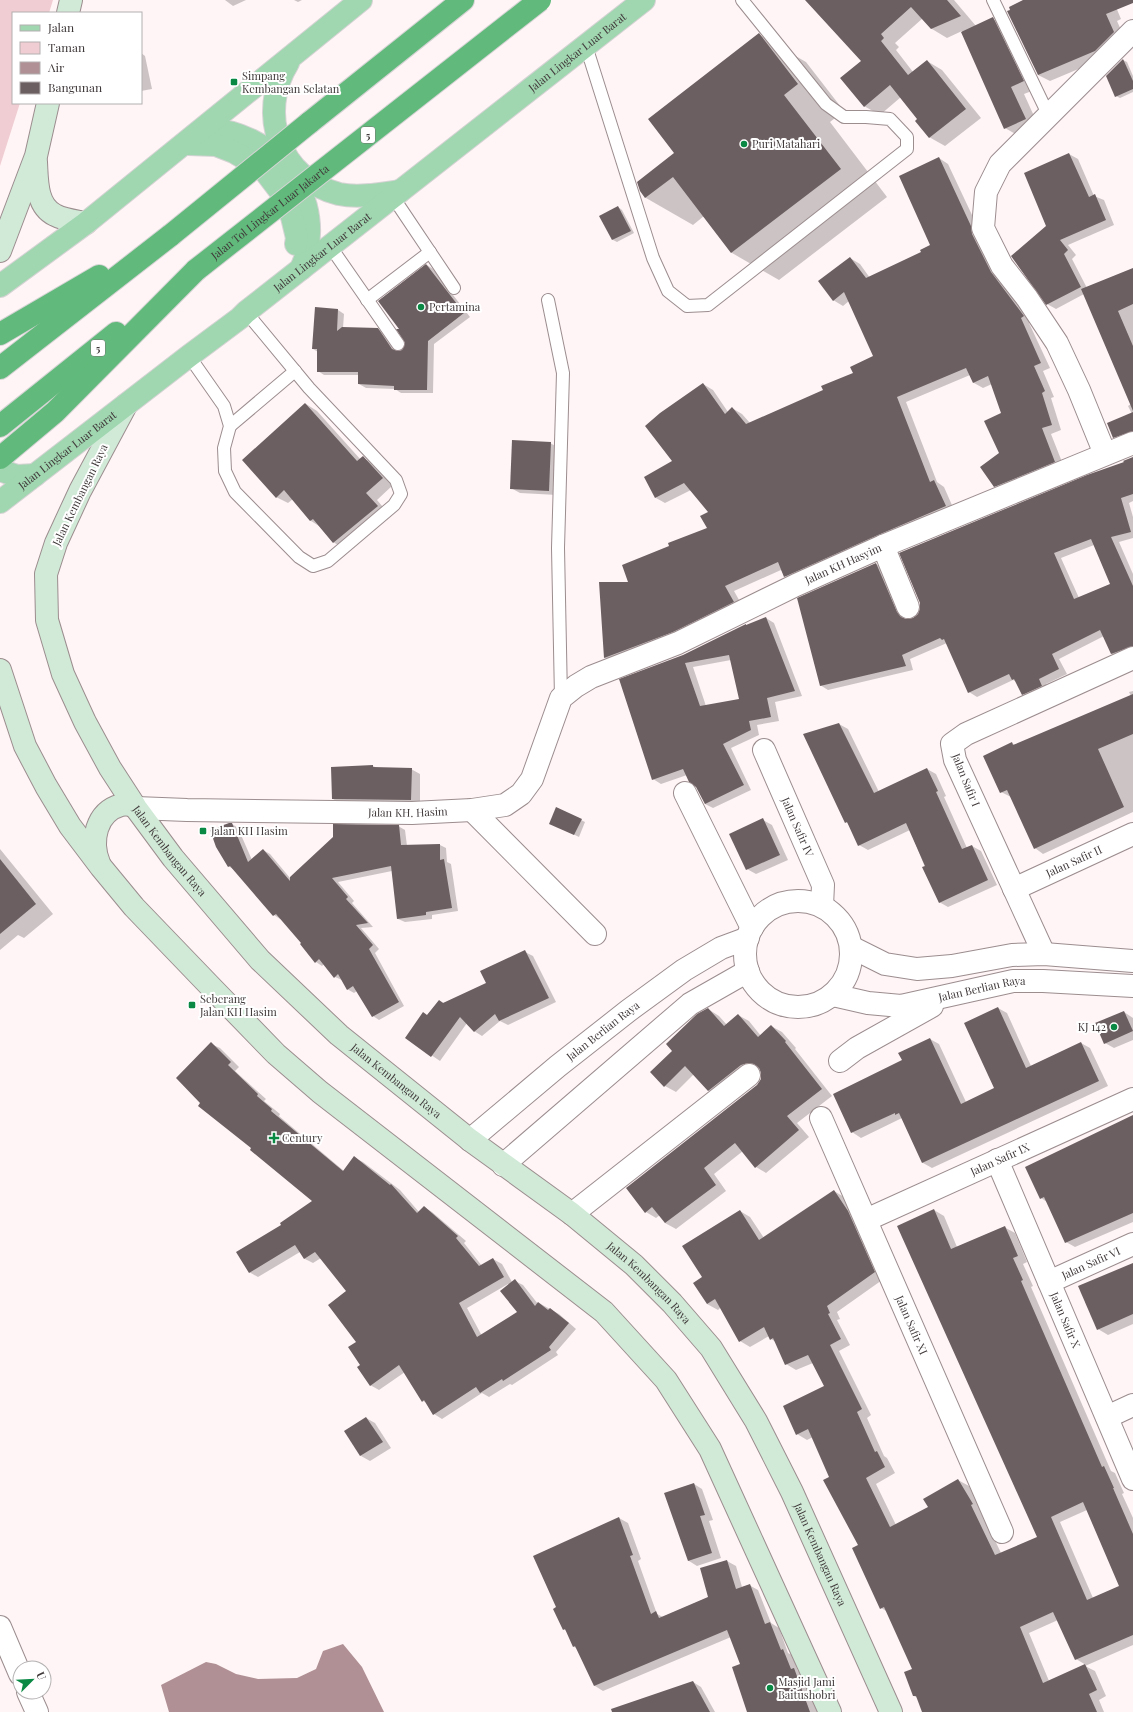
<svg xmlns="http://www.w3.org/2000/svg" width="1133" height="1712" viewBox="0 0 1133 1712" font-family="'Playfair Display',serif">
	<rect width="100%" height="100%" fill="#fff5f6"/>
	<!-- green -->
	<polygon fill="#f0cdd2" points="0,0 53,0 49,13 13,13 13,103 20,103 0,166"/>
	<!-- water -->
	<polygon fill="#b09094" points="343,1644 362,1667 384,1712 169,1712 161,1685 206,1662 216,1664 236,1674 258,1679 297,1678 316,1669 323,1651"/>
	<!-- shadow -->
	<g fill="#0003" fill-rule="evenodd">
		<polygon points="225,0 246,0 233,6"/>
		<polygon points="294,0 302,0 298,2"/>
		<polygon points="807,0 954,0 976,26 993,19 1006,26 1037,89 1024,94 1039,127 1019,136 1005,128 962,31 947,38 932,29 923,18 895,43 899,47 896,50 913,72 927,61 942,70 981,118 945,146 929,137 919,119 901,97 880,115 864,106 863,61"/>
		<polygon points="1025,0 1113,0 1121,19 1117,21 1125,39 1107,57 1050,81 1038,75"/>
		<polygon points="759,35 806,62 844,111 830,122 887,197 779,280 732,253 704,216 693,225 646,198 641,191 676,154"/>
		<polygon points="141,53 145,56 152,89 141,91"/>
		<polygon points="1123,60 1127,62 1133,76 1133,92 1120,98 1116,96"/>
		<polygon points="1069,154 1078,159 1094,196 1104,200 1114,225 1068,245 1076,255 1072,259 1087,288 1133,269 1133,440 1124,443 1114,437 1132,414 1128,406 1131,404 1084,294 1056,309 1047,304 1048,226"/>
		<polygon points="939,158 948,164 980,232 1033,322 1029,323 1050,368 1043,371 1054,397 1051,398 1061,430 1051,434 1064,467 1004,492 995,486 1000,454 1003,413 992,384 983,388 974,383 970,375 906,402 937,482 944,487 955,512 794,582 785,576 781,570 734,591 743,607 614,663 605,658 600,583 630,583 670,547 708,528 709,512 691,490 665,503 656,498 674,461 703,384 713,390 728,412 732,408 742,414 750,423 824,391 854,374 875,356 849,301 843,306 833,300 850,258 860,264 870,278 922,253 932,245"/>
		<polygon points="618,207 622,210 634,233 617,242 613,240"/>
		<polygon points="427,265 433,269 470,317 434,344 433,393 401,393 395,389 366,388 359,384 359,375 324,375 318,371 318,352 313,349 316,308 338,310 344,314 343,328 378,329 384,333 398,353 403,351 407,343 401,330"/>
		<polygon points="306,404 317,411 361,460 363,458 375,464 393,485 377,500 388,513 345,549 333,542 319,526 311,521 293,499 288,503 276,497"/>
		<polygon points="550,443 559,448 557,495 520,493 511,488"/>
		<path d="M1133 482V501L1129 503 1133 517V538L1119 542 1133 574V652L1120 658 1112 654 1104 636 1059 659 1067 674 1046 684 1049 690 1031 699 1023 694 1017 682 1013 680 977 697 969 692 947 643 910 659 913 670 828 690 820 685 876 564 884 568 904 618 907 620 913 619ZM1094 545 1111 584 1079 598 1061 558Z"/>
		<path d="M766 618 774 623 802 696 775 702 779 721 757 725 759 735 731 748 751 790 713 808 705 804 697 787 687 775 661 784 653 779 683 656 746 625 747 626ZM731 660 740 700 706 706 693 667Z"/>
		<polygon points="1133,691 1133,812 1043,854 1035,848 1011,797 1001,792 1012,743 1015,745 1131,696 1129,692"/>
		<polygon points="839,724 848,729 879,792 927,769 936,774 946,796 944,797 967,848 972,846 981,851 997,885 948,907 939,902 910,830 868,850 859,845 849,824 846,822"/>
		<polygon points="373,766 377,768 411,769 420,774 420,805 342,804 333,799 332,768"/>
		<polygon points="557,808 585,822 579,837 554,825"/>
		<polygon points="763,820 772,825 788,860 756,874 747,869"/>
		<polygon points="232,824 238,828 252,860 263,850 270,854 290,878 398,826 405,830 407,846 440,845 446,848 447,862 451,864 458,911 432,915 432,919 405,922 398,919 392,871 338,882 354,901 352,903 373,927 361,928 379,949 375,953 404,1006 379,1020 373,1016 357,991 354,993 347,989 342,980 335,977 324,964 322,966 316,962 303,943 281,918 280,919 274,915 235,870 228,866"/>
		<polygon points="0,849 53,914 24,938 18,935 0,950"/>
		<polygon points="525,952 533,956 556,1002 508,1025 500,1021 482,1036 474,1031 467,1023 440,1061 406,1038 440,1001 444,1003 487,984"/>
		<polygon points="998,1008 1007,1013 1031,1066 1081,1043 1090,1048 1108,1086 932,1168 923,1163 902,1118 861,1138 852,1132 903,1060 930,1039 939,1044 966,1102 996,1089"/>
		<polygon points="708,1009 719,1016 727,1025 738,1015 749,1021 761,1036 771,1026 782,1032 796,1048 795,1049 832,1096 797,1123 809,1137 766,1173 756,1167 743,1151 714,1174 726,1191 676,1229 665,1223 660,1215 656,1218 646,1212 757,1086 761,1080 762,1074 760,1068 752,1071 719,1097 709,1091 694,1074 676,1092 665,1086 651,1072 673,1051"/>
		<polygon points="1124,1012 1133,1018 1133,1040 1114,1048 1105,1043"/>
		<path d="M211 1044 220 1048 239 1067 235 1071 266 1099 264 1101 280 1114 279 1116 344 1171 355 1158 363 1162 400 1190 419 1212 424 1207 432 1212 466 1241 464 1243 482 1266 493 1259 502 1264 512 1282 515 1281 523 1285 538 1304 539 1303 559 1314 576 1329 556 1352 558 1355 512 1385 510 1384 489 1397 482 1393 442 1419 434 1414 427 1403 423 1401 405 1372 379 1390 370 1385 362 1365 347 1291 321 1258 313 1263 305 1259 300 1252 258 1277 249 1272 283 1226 313 1201 202 1103ZM508 1284 518 1313 482 1336 467 1308Z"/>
		<polygon points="1133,1117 1133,1222 1075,1247 1066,1242 1047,1202 1041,1198"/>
		<path d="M834 1191 844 1197 885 1278 837 1312 840 1319 837 1320 850 1345 839 1351 871 1415 867 1418 884 1456 887 1458 895 1473 876 1484 896 1525 929 1508 958 1480 969 1486 982 1510 981 1511 1001 1553 1038 1538 934 1210 944 1216 957 1247 1004 1227 1015 1233 1027 1262 1023 1264 1033 1286 1031 1287 1111 1471 1115 1473 1124 1493 1122 1494 1133 1518V1645L1085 1666 1095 1671 1106 1696 1099 1700 1104 1712H923L918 1698 914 1696V1670L888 1612 881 1608 860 1546 813 1437 807 1440 797 1434 825 1387 813 1363 796 1370 786 1364 776 1342 771 1339 769 1336 750 1347 740 1341 721 1307 718 1310 707 1304 703 1277 740 1211 750 1217 764 1238ZM1087 1510 1121 1586 1093 1598 1060 1522ZM1058 1620 1076 1659 1086 1665 1049 1681 1029 1633Z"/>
		<polygon points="1133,1264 1133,1324 1108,1335 1098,1329"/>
		<polygon points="366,1418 375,1423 391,1448 370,1461 361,1456 345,1431"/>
		<polygon points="694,1484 702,1489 713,1520 709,1521 721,1558 697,1566 689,1561"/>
		<polygon points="619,1518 628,1523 641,1559 638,1561 657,1614 663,1617 709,1597 727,1561 736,1566 742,1587 749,1585 758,1590 771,1623 779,1628 788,1653 792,1655 798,1671 803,1674 818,1712 748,1712 741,1665 731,1637 603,1691 595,1686 577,1648 574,1647 567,1631 563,1629 557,1608"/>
		<polygon points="693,1682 701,1687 715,1712 613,1712"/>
	</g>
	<!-- building -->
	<g fill="#6c5f61" fill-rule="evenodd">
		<polygon points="805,0 947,0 961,16 931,29 911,7 881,34 884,38 881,41 908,75 927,60 966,109 929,138 915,121 917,119 890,85 864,107 840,78 861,61"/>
		<polygon points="1023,0 1133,0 1133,3 1106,14 1114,32 1095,51 1038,75 1007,11 1010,10 1009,7"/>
		<polygon points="993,17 1024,81 1011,87 1026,119 1004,129 961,32"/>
		<polygon points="759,33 798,84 784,95 841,169 731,253 673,177 645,198 640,191 637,182 674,153 648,119"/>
		<polygon points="1123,59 1133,81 1133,89 1115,97 1106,76"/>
		<polygon points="1069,153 1089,197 1095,194 1106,220 1060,240 1068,250 1064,254 1081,287 1046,305 1011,256 1046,226 1024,173"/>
		<polygon points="939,157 971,226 972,234 991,272 1024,316 1021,318 1041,363 1034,366 1045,391 1042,393 1052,425 1042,428 1055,462 994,487 980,467 999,453 984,421 1001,413 988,376 973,383 966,368 897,397 930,482 934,480 946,506 878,535 784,577 778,562 725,586 734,602 673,632 604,658 599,582 628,582 622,565 669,546 668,543 707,528 700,516 708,512 684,483 655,498 644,477 672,461 645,426 660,413 703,383 725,414 732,407 746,424 823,390 821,386 853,373 850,367 873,356 844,292 833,301 818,281 850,257 866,278 921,252 920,250 930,245 899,176"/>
		<polygon points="618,206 631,231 612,240 599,216"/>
		<polygon points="426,264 464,313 428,341 427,390 394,390 394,386 358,384 358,372 317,372 317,349 312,349 315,307 338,309 337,331 342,327 378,328 392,349 398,351 402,350 405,343 396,329 399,329 378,301"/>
		<polygon points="1133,268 1133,304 1118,311 1133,346 1133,411 1081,289"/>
		<polygon points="305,403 357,461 363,456 383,478 366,493 378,506 333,543 313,519 310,521 284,490 276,498 242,460"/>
		<polygon points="1133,412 1133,431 1113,438 1107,423"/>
		<polygon points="512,440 551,442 549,491 510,489"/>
		<path d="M1133 457V494L1121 498 1131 532 1111 537 1133 586V646L1111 654 1100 630 1052 654 1059 669 1039 679 1042 686 1022 695 1014 679 1012 680 1009 674 968 693 944 639 942 640 940 638 902 655 906 666 820 686 797 598 876 563 897 612 901 617 906 619 913 618 918 614 920 608V603L899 553 1087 475 1124 462 1123 461ZM1091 539 1110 584 1074 599 1054 553Z"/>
		<path d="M766 617 795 691 767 698 771 717 749 721 751 730 723 744 744 785 705 804 696 787 689 782 683 769 652 780 619 679 683 655 746 624V625ZM729 655 739 699 700 706 685 663Z"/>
		<polygon points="1133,694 1133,734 1098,749 1124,807 1034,849 1007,790 1000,793 983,756 1012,742 1013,745"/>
		<polygon points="839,723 874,793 927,768 938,791 936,792 962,849 972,845 988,880 939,903 922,867 925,866 906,823 858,846 847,822 845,823 803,734"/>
		<polygon points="373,765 373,767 412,768 411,800 332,799 331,767"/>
		<polygon points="556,807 582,819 574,835 549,824"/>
		<polygon points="763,818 780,855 746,870 729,834"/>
		<polygon points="229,823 232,823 248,862 263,849 290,881 290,877 333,837 333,824 399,825 401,845 440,844 440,860 444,859 452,908 426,912 426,915 397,919 391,866 332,878 348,897 346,899 368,923 356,925 373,945 369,949 399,1002 372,1017 353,986 347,990 338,974 334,978 319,959 315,963 300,944 301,943 276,914 273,916 230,866 228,867 216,847 210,830"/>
		<polygon points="0,859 36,904 0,934"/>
		<polygon points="525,950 549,998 499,1021 495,1014 474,1032 460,1017 431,1057 405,1038 423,1012 427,1015 439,1000 443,1003 486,983 480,971"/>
		<polygon points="998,1007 1026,1068 1081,1042 1099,1081 922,1163 899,1113 895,1115 895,1113 851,1133 833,1094 902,1060 898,1053 930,1038 961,1104 994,1088 964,1023"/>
		<polygon points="708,1008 724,1026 738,1014 758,1037 771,1025 786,1041 785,1042 822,1089 787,1116 799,1130 755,1168 735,1143 704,1168 716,1185 665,1223 652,1207 645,1213 626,1188 757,1085 761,1079 761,1073 759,1068 754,1064 748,1063 741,1065 708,1091 685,1066 664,1087 650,1072 672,1051 666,1044 697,1014"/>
		<polygon points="1124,1011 1133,1031 1104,1044 1095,1023"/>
		<polygon points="211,1042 231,1062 228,1065 258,1094 257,1096 272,1109 271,1111 343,1171 354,1156 390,1185 391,1184 417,1213 424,1206 458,1236 456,1238 479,1266 493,1258 504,1277 459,1303 477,1337 517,1312 500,1291 515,1279 535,1306 538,1302 548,1310 550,1308 569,1323 549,1347 551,1350 503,1381 502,1379 480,1393 476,1387 433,1415 424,1400 422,1402 399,1365 370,1386 357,1367 360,1365 348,1347 356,1342 328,1305 346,1291 315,1252 304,1259 295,1245 249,1273 236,1252 281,1225 280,1223 312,1201 250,1150 251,1148 198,1106 200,1103 176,1078"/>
		<polygon points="1133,1115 1133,1213 1065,1243 1044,1197 1040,1199 1025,1167"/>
		<path d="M834 1190 848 1211 875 1272 827 1306 830 1313 828 1314 841 1339 830 1345 862 1409 857 1412 875 1452 877 1451 885 1467 866 1478 890 1527 928 1507 923 1499 958 1479 973 1504 971 1505 995 1555 1037 1537 897 1226 934 1209 951 1249 1005 1226 1018 1256 1013 1258 1023 1280 1021 1281 1102 1467 1104 1466 1114 1488H1113L1133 1534V1635L1075 1660 1053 1612 1020 1627 1043 1683 1085 1664 1097 1690 1089 1694 1097 1712H922L916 1696H913L904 1672 912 1669 884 1607 880 1609 852 1548 858 1545 823 1480 829 1477 808 1429 796 1435 783 1406 824 1386 808 1355 785 1365 773 1338 770 1340 764 1327 739 1342 715 1299 707 1304 693 1283 702 1277 682 1246 740 1210 759 1240ZM1083 1502 1119 1586 1087 1600 1051 1517Z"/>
		<polygon points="1133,1263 1133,1314 1097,1330 1078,1286"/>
		<polygon points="366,1417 383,1442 360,1456 344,1431"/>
		<polygon points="694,1483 705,1515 700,1516 712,1553 688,1561 664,1493"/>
		<polygon points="619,1517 633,1555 630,1556 651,1614 656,1611 659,1618 708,1597 700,1568 727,1560 736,1589 750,1584 765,1624 770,1622 781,1650 783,1649 791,1669 794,1668 810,1712 747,1712 732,1667 740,1664 727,1630 594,1686 575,1646 573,1647 565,1629 563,1630 553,1609 556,1607 533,1556"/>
		<polygon points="693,1681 710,1712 612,1712 611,1709"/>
	</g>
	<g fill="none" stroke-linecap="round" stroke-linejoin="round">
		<!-- lane casing -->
		<g stroke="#9c8d8f" stroke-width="14">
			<g id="lane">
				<polyline points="993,0 1048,114"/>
				<polyline points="586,46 653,258 668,291 687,306 708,305 907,149 907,137 890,119 866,117 844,117 826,104 742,0"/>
				<polyline points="393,197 454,288"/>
				<polyline points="330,246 398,344"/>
				<polyline points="367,300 430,252"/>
				<polyline points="548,300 563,373 558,548 561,698"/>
				<polyline points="189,356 224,406 230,426 224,448 225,471 235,492 299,557 313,566 328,561 394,505 401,494 396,480 309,388 246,312"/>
				<polyline points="230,426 295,371"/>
			</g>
		</g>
		<!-- street casing -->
		<g stroke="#9c8d8f" stroke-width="24">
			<g id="street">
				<polyline points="1105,454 1079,390 1057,343 1027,298 1002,266 983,228 986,192 1000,164 1133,31"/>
				<polyline points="883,546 908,607"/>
				<path id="s1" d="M764 750 823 885 822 906"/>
				<polyline points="685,793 752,928"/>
				<path id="s2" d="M136 808 187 810 412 813 472 810 505 805 521 794 532 779 561 698 576 686 591 677 678 643 796 585 883 546 1133 443"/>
				<polyline points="472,810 595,934"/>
				<path id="s3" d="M1014 889 1133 834"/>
				<circle cx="798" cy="954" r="53"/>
				<polyline points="851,947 885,964 917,969 952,966 1012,955 1044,954 1133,961"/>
				<polyline points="1044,954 955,760 952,744 966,734 1133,658"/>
				<path id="s4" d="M833 995 868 1003 901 1006 1013 981H1043L1133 986"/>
				<polyline points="840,1061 857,1048 932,1006"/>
				<path id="s5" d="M821 1118 1002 1532"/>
				<path id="s6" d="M470 1140 558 1066 628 1011 684 970 721 948 748 938"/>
				<path id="s7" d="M997 1160 1133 1479"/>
				<polyline points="503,1165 690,1004 748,971"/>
				<polyline points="572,1214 749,1075"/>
				<path id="s8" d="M866 1220 1133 1099"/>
				<path id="s9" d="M1049 1282 1133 1244"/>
				<polyline points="1107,1417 1133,1405"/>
				<polyline points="0,1627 20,1674"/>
				<polyline points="28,1692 37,1712"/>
			</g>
		</g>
		<!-- secondary casing -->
		<g stroke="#9c8d8f" stroke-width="24">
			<g id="secondary">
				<polyline points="68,13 71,0"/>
				<path d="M36 162C37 180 36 206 55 215 64 220 76 221 86 223"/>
				<polyline points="0,251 36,156 48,103"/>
				<path id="s10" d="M126 405 80 491 56 543 46 574 47 620 63 674 85 722 110 768 136 808 173 858 260 960 339 1035 470 1140 572 1214 634 1265 672 1303 711 1348 756 1421 792 1492 891 1712"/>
				<polyline points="0,670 25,746 46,786 70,826 101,867 134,907 210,986 276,1054 320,1092 604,1312 666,1380 710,1449 830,1712"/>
				<path d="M99 863C90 841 96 812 121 805 125 804 130 805 134 805"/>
			</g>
		</g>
		<!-- primary casing -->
		<g stroke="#d5d3d4" stroke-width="24">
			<g id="primary">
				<path d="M288 63C257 113 279 179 339 194 358 198 380 194 400 191"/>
				<path d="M216 121 207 129C271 132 320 187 307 252 306 258 303 263 301 269"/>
				<polyline points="188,144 216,145 234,152 264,170 280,191 292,217 297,238 296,244"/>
				<polyline points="0,286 86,223 361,0"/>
				<polyline points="0,470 17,476 35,475"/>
				<path id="s11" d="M0 502 189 356 240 318 246 312 644 0"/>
			</g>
		</g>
		<!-- highway casing -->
		<g stroke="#d5d3d4" stroke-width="24">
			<g id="highway">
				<polyline points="309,123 463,0"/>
				<polyline points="0,334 99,276"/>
				<polyline points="0,368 171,235"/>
				<polyline points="0,426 116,333"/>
				<polyline points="0,458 55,412 196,270"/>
			</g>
		</g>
		<!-- lane -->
		<use href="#lane" stroke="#fff" stroke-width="12"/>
		<!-- street -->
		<use href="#street" stroke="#fff" stroke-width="22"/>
		<!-- secondary -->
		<use href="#secondary" stroke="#d0ead7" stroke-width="22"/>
		<!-- primary -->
		<use href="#primary" stroke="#a0d6b0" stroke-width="22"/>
		<!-- highway -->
		<use href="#highway" stroke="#61ba7b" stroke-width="22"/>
		<!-- highway-bridge casing -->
		<g stroke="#d5d3d4" stroke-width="24" stroke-linecap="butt">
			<g id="highway-bridge">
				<polyline points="171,235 309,123"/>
				<path id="s12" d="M196 270 540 0"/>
			</g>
		</g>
		<!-- highway-bridge -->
		<use href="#highway-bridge" stroke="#61ba7b" stroke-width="22"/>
	</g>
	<!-- markers -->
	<g fill="#0a8945" stroke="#fff" stroke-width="1.5">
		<rect x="230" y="78" width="8" height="8" rx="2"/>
		<circle cx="744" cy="144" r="4"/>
		<circle cx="421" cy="307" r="4"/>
		<rect x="199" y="827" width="8" height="8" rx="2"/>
		<rect x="188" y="1001" width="8" height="8" rx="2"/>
		<circle cx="1114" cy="1027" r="4"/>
		<path d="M272 1132h4v4h4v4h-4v4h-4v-4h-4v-4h4z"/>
		<circle cx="770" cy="1688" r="4"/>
	</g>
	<g text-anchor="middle" stroke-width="4" stroke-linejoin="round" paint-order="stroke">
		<!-- shield labels -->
		<g fill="#fff" stroke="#797475" stroke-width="1">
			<rect x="361" y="127" width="14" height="16" rx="3"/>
			<rect x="91" y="340" width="14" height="16" rx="3"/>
		</g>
		<g font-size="10" font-weight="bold" fill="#40393a">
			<text x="368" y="139">5</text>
			<text x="98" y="352">5</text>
		</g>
		<!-- street labels -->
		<g font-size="11" fill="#40393a" stroke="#fff">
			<text dy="4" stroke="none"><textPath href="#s11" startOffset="732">Jalan Lingkar Luar Barat</textPath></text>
			<text dy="4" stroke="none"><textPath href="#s12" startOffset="94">Jalan Tol Lingkar Luar Jakarta</textPath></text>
			<text dy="4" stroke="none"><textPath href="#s11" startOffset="408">Jalan Lingkar Luar Barat</textPath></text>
			<text dy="4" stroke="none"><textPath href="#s11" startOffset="85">Jalan Lingkar Luar Barat</textPath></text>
			<text transform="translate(80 495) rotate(-64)" y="4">Jalan Kembangan Raya</text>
			<text dy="4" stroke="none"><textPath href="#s2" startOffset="807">Jalan KH Hasyim</textPath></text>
			<text transform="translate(966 780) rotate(68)" y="4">Jalan Safir I</text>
			<text dy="4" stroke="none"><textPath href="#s2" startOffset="272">Jalan KH. Hasim</textPath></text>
			<text dy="4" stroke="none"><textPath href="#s1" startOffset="84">Jalan Safir IV</textPath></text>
			<text dy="4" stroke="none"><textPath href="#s10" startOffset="497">Jalan Kembangan Raya</textPath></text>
			<text dy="4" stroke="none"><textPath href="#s3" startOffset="66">Jalan Safir II</textPath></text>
			<text dy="4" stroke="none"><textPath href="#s4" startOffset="152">Jalan Berlian Raya</textPath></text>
			<text dy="4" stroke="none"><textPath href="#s6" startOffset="172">Jalan Berlian Raya</textPath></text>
			<text dy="4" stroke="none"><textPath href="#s10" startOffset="821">Jalan Kembangan Raya</textPath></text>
			<text dy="4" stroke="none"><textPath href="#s8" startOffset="147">Jalan Safir IX</textPath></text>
			<text dy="4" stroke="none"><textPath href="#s9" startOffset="46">Jalan Safir VI</textPath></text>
			<text dy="4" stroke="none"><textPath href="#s10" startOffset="1145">Jalan Kembangan Raya</textPath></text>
			<text dy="4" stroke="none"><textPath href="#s7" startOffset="174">Jalan Safir X</textPath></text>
			<text dy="4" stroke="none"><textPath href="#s5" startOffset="226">Jalan Safir XI</textPath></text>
			<text dy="4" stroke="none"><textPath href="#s10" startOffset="1469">Jalan Kembangan Raya</textPath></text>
		</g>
		<!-- poi labels -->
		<g font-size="11" fill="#40393a" stroke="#fff" text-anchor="start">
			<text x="242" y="80">Simpang<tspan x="242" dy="13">Kembangan Selatan</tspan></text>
			<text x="752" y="148">Puri Matahari</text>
			<text x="429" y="311">Pertamina</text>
			<text x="211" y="835">Jalan KH Hasim</text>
			<text x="200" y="1003">Seberang<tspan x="200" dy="13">Jalan KH Hasim</tspan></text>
			<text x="1106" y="1031" text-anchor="end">KJ 142</text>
			<text x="282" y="1142">Century</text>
			<text x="778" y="1686">Masjid Jami<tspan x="778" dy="13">Baitushobri</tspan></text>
		</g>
	</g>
	<!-- legend -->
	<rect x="12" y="12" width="130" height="92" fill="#ffffff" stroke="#b3b0b0"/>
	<rect x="20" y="25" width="20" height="6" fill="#a0d6b0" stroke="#b3b0b0"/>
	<text x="48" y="32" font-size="12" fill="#40393a">Jalan</text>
	<rect x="20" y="42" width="20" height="12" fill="#f0cdd2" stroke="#b3b0b0"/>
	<text x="48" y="52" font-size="12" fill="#40393a">Taman</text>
	<rect x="20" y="62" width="20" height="12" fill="#b09094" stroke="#b3b0b0"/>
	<text x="48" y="72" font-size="12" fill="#40393a">Air</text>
	<rect x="20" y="82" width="20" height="12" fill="#6c5f61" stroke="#b3b0b0"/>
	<text x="48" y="92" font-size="12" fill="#40393a">Bangunan</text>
	<!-- north arrow -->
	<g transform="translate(32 1680) rotate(66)"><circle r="19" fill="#ffffff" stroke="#b3b0b0"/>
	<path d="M0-3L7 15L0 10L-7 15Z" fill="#0a8945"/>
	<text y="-6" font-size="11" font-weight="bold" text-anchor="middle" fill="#40393a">U</text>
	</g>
</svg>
